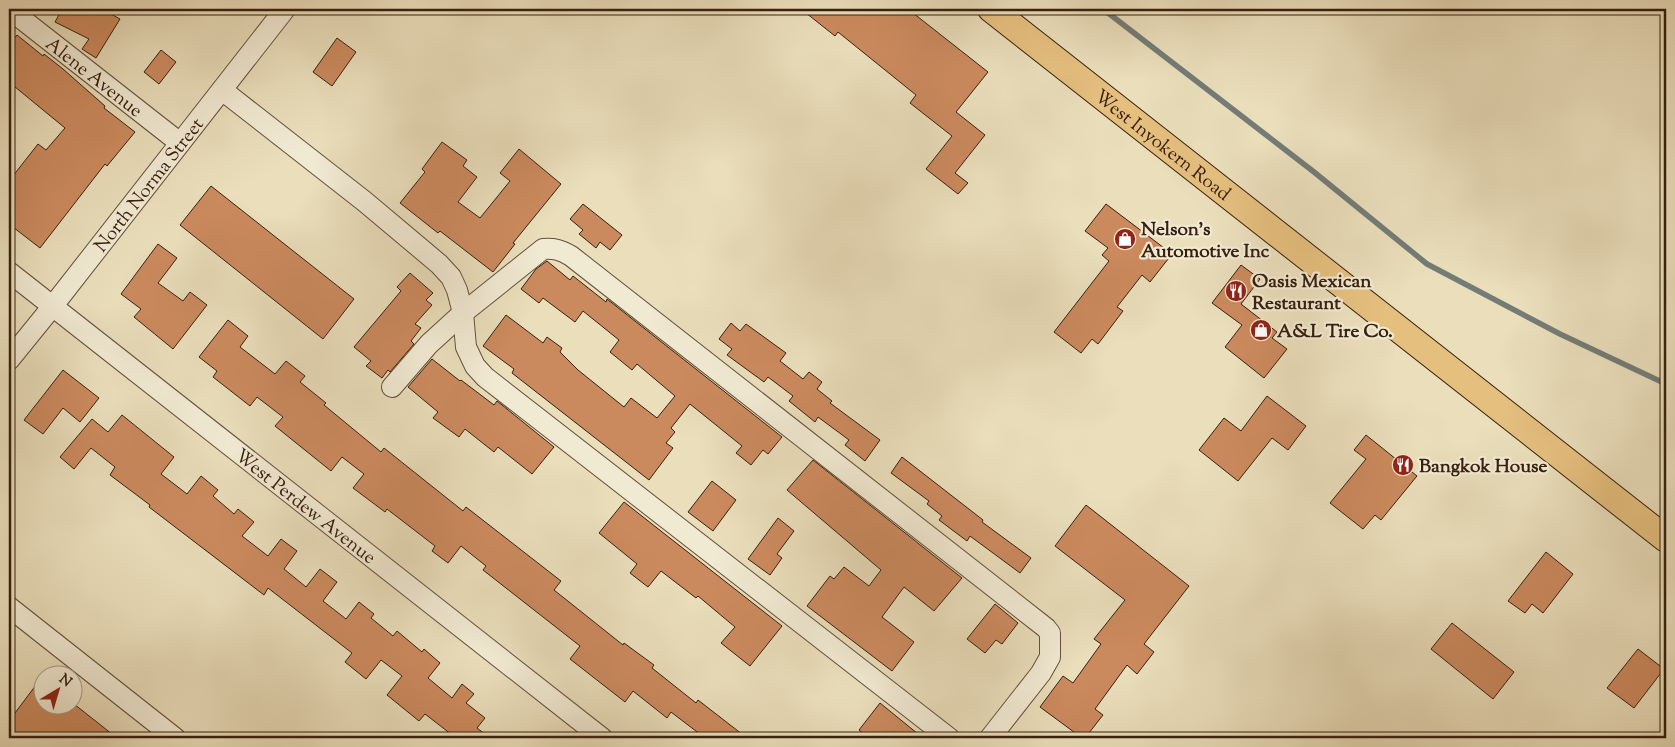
<svg xmlns="http://www.w3.org/2000/svg" width="1675" height="747" viewBox="0 0 1675 747" font-family="'Sorts Mill Goudy',serif">
	<rect width="100%" height="100%" fill="#eadebb"/>
	<filter id="stains"><feTurbulence type="fractalNoise" baseFrequency=".004" numOctaves="4"/><feColorMatrix values="0 0 0 0 .2 0 0 0 0 .09 0 0 0 0 .02 0 0 0 .5 -.17"/></filter>
	<radialGradient id="worn" r=".72"><stop offset=".6" stop-color="#630" stop-opacity="0"/><stop offset="1" stop-color="#630" stop-opacity=".3"/></radialGradient>
	<g fill="none" stroke-linecap="round" stroke-linejoin="round">
		<!-- stream -->
		<polyline stroke="#747c76" stroke-width="5.5" points="1103,9 1314,172 1427,264 1560,334 1666,384"/>
	</g>
	<!-- building -->
	<g fill="#cb8a5e" stroke="#37200f">
		<polygon points="62,9 102,9 120,19 96,58 82,49 89,39 55,22"/>
		<polygon points="801,9 908,9 988,72 956,112 985,135 955,173 968,183 958,194 926,169 952,136 910,103 916,95 838,32 835,36"/>
		<polygon points="17,35 43,56 44,54 63,69 105,106 104,108 135,132 107,166 105,164 40,248 9,224 9,181 38,144 46,150 65,128 9,82 9,44"/>
		<polygon points="337,38 356,52 332,86 313,72"/>
		<polygon points="161,50 176,62 159,84 144,72"/>
		<polygon points="442,142 467,160 463,166 477,177 458,202 480,218 510,181 500,173 519,149 561,184 513,243 515,244 493,272 440,231 438,233 400,203 425,172 422,169"/>
		<polygon points="211,186 354,299 323,339 180,225"/>
		<polygon points="583,204 622,235 610,250 600,242 596,248 579,234 583,230 570,219"/>
		<polygon points="1106,204 1172,254 1150,282 1142,275 1117,307 1123,311 1098,344 1092,339 1081,353 1054,332 1109,261 1102,255 1108,248 1085,231"/>
		<polygon points="158,244 177,258 158,283 183,301 190,292 207,305 173,349 134,317 141,309 121,294"/>
		<polygon points="547,261 570,280 573,276 606,302 607,299 782,437 768,454 763,450 751,465 736,453 742,446 690,404 671,428 675,432 666,443 673,448 649,480 512,373 514,369 483,346 506,315 543,343 547,337 562,348 560,352 578,370 624,407 631,398 657,418 675,396 637,364 632,370 610,352 619,340 583,311 575,322 543,298 539,303 521,289 536,269"/>
		<polygon points="1241,265 1260,279 1241,304 1277,332 1272,338 1287,349 1264,378 1225,347 1242,325 1212,303"/>
		<polygon points="410,273 433,293 426,300 432,305 415,324 421,328 411,341 414,344 390,372 388,370 382,378 366,366 371,361 354,347 401,291 397,287"/>
		<polygon points="228,320 248,336 240,347 275,374 286,361 305,376 300,382 326,403 324,405 381,452 384,448 463,511 466,507 561,581 554,590 623,645 624,643 654,665 652,668 696,703 698,700 747,738 705,738 671,712 667,718 633,691 625,702 570,659 580,646 483,570 486,566 461,546 448,563 432,551 435,546 387,509 385,512 353,488 364,474 342,457 331,471 275,426 283,417 257,397 250,406 213,377 217,371 199,357"/>
		<polygon points="731,323 740,331 746,324 786,353 780,361 803,379 809,372 822,382 817,389 832,401 830,403 880,440 865,461 845,445 849,440 818,417 815,422 789,401 793,396 768,377 764,382 727,355 732,349 719,339"/>
		<polygon points="432,359 460,381 461,380 494,405 497,401 554,447 532,474 498,447 494,452 465,429 459,437 433,418 438,412 408,387"/>
		<polygon points="63,370 99,398 80,422 63,408 43,434 24,420"/>
		<polygon points="1267,396 1306,426 1288,450 1272,438 1238,481 1199,450 1224,418 1241,431"/>
		<polygon points="122,415 174,457 161,474 187,494 201,476 218,490 213,496 234,514 238,509 254,522 242,536 268,556 281,539 297,551 284,569 306,587 320,569 337,582 323,601 346,619 359,602 374,614 371,618 393,636 397,631 422,652 424,649 440,663 428,678 452,698 462,684 474,694 466,703 485,718 477,728 490,738 456,738 425,714 419,721 387,695 402,676 381,660 366,679 345,662 352,653 268,588 264,595 149,507 150,505 110,475 115,467 91,448 74,469 60,457 92,419 108,432"/>
		<polygon points="1366,435 1417,476 1381,520 1375,515 1363,529 1330,503 1366,459 1354,450"/>
		<polygon points="902,457 983,520 982,522 1031,558 1020,573 970,536 967,541 939,520 942,516 927,504 929,501 891,473"/>
		<polygon points="813,460 962,578 934,611 904,587 882,617 914,642 892,671 807,606 830,576 834,579 844,567 869,586 881,570 787,490"/>
		<polygon points="712,481 736,500 713,531 688,512"/>
		<polygon points="624,502 782,626 750,666 721,643 735,627 698,596 696,598 661,571 648,587 630,573 637,564 599,533"/>
		<polygon points="1086,505 1189,586 1144,644 1154,652 1137,674 1127,665 1095,709 1103,715 1085,738 1082,738 1040,707 1063,676 1073,683 1101,644 1094,639 1125,600 1055,546"/>
		<polygon points="778,518 794,531 777,554 782,558 770,575 748,559"/>
		<polygon points="1546,552 1573,574 1543,613 1532,604 1525,613 1508,601"/>
		<polygon points="995,604 1018,623 1002,644 996,640 985,653 967,639"/>
		<polygon points="1452,623 1514,672 1493,699 1431,649"/>
		<polygon points="1638,649 1664,669 1634,708 1607,688"/>
		<polygon points="42,677 42,704 74,704 117,738 9,738 9,721"/>
		<polygon points="880,703 923,738 869,738 859,730"/>
	</g>
	<g fill="none" stroke-linecap="round" stroke-linejoin="round">
		<!-- minor casing -->
		<g stroke="#64503a" stroke-width="22">
			<g id="minor">
				<path id="s1" d="M9 9 180 143"/>
				<polyline points="222,90 364,201 439,264 451,277 457,290 463,313 466,347 475,366 485,377 949,738"/>
				<path id="s2" d="M9 272 602 738"/>
				<path id="s3" d="M9 360 52 307 285 9"/>
				<path d="M392 387 429 344 463 313 543 249C554 248 561 250 571 256L1046 628 1050 633V657L1041 673 990 738"/>
				<polyline points="9,607 175,738"/>
			</g>
		</g>
		<!-- major casing -->
		<g stroke="#37200f" stroke-width="28">
			<g id="major">
				<path id="s4" d="M991 9 1666 539"/>
			</g>
		</g>
		<!-- minor -->
		<use href="#minor" stroke="#f1ead3" stroke-width="20"/>
		<!-- major -->
		<use href="#major" stroke="#e5bf7e" stroke-width="26"/>
	</g>
	<!-- icons -->
	<defs>
		<g id="shop-disc" transform="scale(1.125)"><circle r="9.5" fill="#8f2418" stroke="#f1ead3"/><path d="M-5-2.5h2.3a2.7 3.5 0 0 1 5.4 0H5L5.5 6h-11ZM-1.5-2.5h3a1.5 2.3 0 0 0-3 0Z" fill="#fff"/></g>
		<g id="restaurant-disc" transform="scale(1.125)"><circle r="9.5" fill="#8f2418" stroke="#f1ead3"/><path d="M-5-6h1v4h1v-4h1v4h1v-4h1v5L-1.5 .5V6h-2V.5L-5-1ZM5-6V6H3V1.5H1.5Q1.5-4 5-6Z" fill="#fff"/></g>
	</defs>
	<g fill-rule="evenodd">
		<use href="#shop-disc" x="1125" y="239"/>
		<use href="#restaurant-disc" x="1236" y="291"/>
		<use href="#shop-disc" x="1261" y="330"/>
		<use href="#restaurant-disc" x="1403" y="465"/>
	</g>
	<g text-anchor="middle" stroke-width="4.5" stroke-linejoin="round" paint-order="stroke">
		<!-- street labels -->
		<g font-size="19" fill="#37200f" stroke="#f1ead3">
			<text dy="7" stroke="none"><textPath href="#s1" startOffset="109">Alene Avenue</textPath></text>
			<text dy="7" stroke="none"><textPath href="#s4" startOffset="219">West Inyokern Road</textPath></text>
			<text dy="7" stroke="none"><textPath href="#s3" startOffset="224">North Norma Street</textPath></text>
			<text dy="7" stroke="none"><textPath href="#s2" startOffset="378">West Perdew Avenue</textPath></text>
		</g>
		<!-- poi labels -->
		<g font-size="19" font-weight="bold" fill="#37200f" stroke="#f1ead3" text-anchor="start">
			<text x="1141" y="235">Nelson's<tspan x="1141" dy="22">Automotive Inc</tspan></text>
			<text x="1252" y="287">Oasis Mexican<tspan x="1252" dy="22">Restaurant</tspan></text>
			<text x="1277" y="337">A&amp;L Tire Co.</text>
			<text x="1419" y="472">Bangkok House</text>
		</g>
	</g>
	<!-- margin -->
	<rect width="1675" height="747" fill="none" stroke="#eadebb" stroke-width="30"/>
	<rect x="10" y="10" width="1655" height="727" fill="none" stroke="#37200f" stroke-width="2.5"/>
	<rect x="15" y="15" width="1645" height="717" fill="none" stroke="#37200f"/>
	<!-- north arrow -->
	<g transform="translate(58 690) rotate(38)"><circle r="24" fill="#f1ead3" stroke="#a79985"/>
	<path d="M0-4L9 19L0 12L-9 19Z" fill="#8f2418"/>
	<text y="-8" font-size="14" font-weight="bold" text-anchor="middle" fill="#37200f">N</text>
	</g>
	<rect width="100%" height="100%" filter="url(#stains)"/>
	<rect width="100%" height="100%" fill="url(#worn)"/>
</svg>
